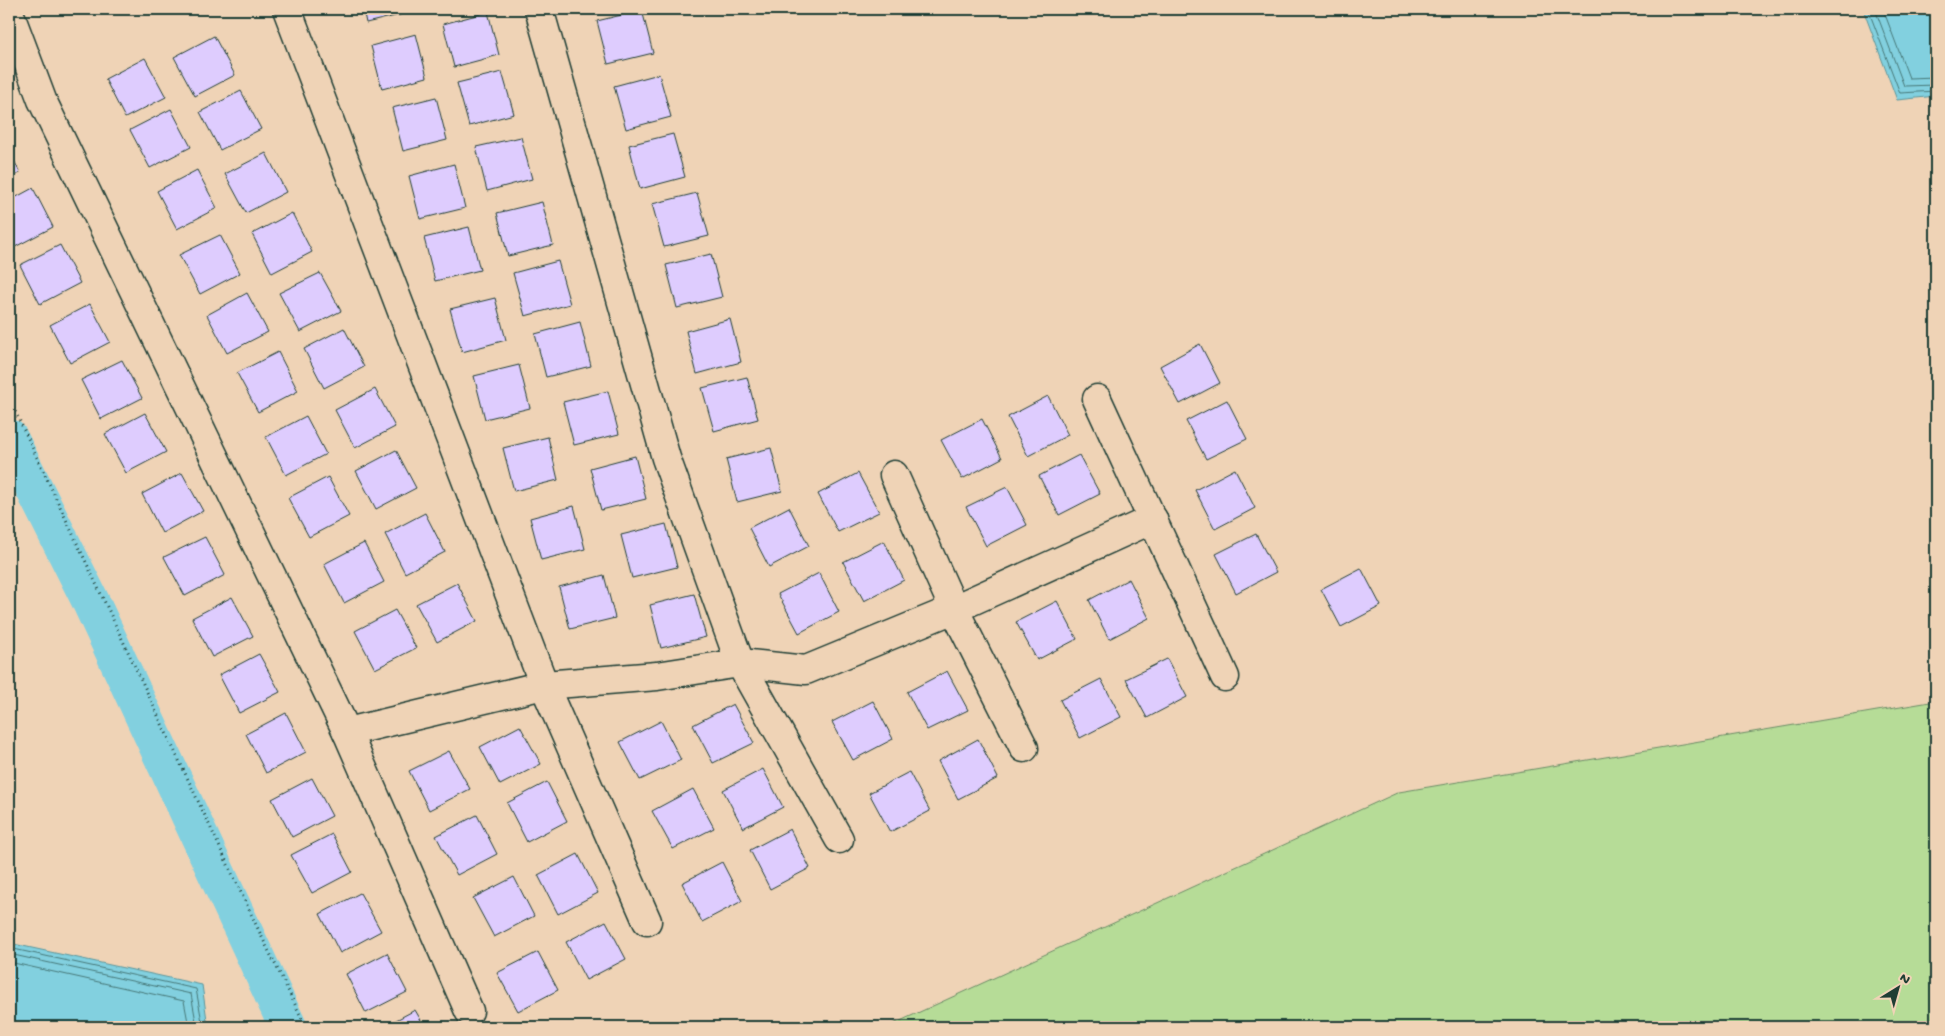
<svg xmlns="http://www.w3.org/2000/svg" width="1945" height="1036" viewBox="0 0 1945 1036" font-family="'Gochi Hand',sans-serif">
	<rect width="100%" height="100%" fill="#efd3b6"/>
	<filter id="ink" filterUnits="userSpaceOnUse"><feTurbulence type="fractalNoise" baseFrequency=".02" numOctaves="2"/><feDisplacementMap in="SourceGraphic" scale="10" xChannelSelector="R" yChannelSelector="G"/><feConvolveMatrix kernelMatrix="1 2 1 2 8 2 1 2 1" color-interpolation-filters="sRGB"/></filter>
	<g filter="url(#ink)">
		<!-- green -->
		<polygon fill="#b6dc97" stroke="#6a8c66" points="1936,701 1936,1027 887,1027 1399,792"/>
		<!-- water -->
		<g fill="#82d0df" stroke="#5a959b">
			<polygon points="1863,9 1936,9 1936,96 1897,100"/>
			<polygon points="9,943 202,985 208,1027 9,1027"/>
		</g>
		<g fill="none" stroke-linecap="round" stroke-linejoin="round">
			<!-- shore -->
			<g stroke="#477878" stroke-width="1">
				<polyline points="1868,9 1900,93 1936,91"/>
				<polyline points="1875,9 1904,86 1936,85"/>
				<polyline points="1883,9 1909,78 1936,77"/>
				<polyline points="9,948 196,989 203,1027"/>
				<polyline points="9,954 191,994 197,1027"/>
				<polyline points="9,962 184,1001 189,1027"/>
			</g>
			<!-- canal -->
			<polyline stroke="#82d0df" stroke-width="38" points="9,438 89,598 288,1027"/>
		</g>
		<!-- building -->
		<g fill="#deccfe" stroke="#1f3d34">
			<polygon points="363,9 411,9 412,12 366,23"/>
			<polygon points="642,10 653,53 608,64 597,21"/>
			<polygon points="488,12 499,55 454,67 443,24"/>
			<polygon points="416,34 427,77 382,89 371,46"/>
			<polygon points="214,36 235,75 195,96 174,57"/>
			<polygon points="145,58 166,97 125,118 105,79"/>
			<polygon points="502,72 514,114 469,126 457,83"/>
			<polygon points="659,74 671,117 626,129 614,86"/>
			<polygon points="241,91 261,129 220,150 200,112"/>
			<polygon points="436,97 447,140 403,151 392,108"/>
			<polygon points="171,109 191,147 150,168 130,130"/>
			<polygon points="673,134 685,177 640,189 629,145"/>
			<polygon points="521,137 532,179 487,191 476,147"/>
			<polygon points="9,150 20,173 9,179"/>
			<polygon points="266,153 286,192 246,213 225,174"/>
			<polygon points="454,164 465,208 420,219 409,176"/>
			<polygon points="197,170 217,208 177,229 157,191"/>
			<polygon points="33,188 53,227 13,248 9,240 9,201"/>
			<polygon points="697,193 709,236 664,247 652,204"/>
			<polygon points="542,202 553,245 508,256 497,213"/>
			<polygon points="292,213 312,252 272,273 252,234"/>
			<polygon points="469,227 480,270 435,281 424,238"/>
			<polygon points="220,235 240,273 200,294 179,255"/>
			<polygon points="60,245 80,283 40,304 20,265"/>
			<polygon points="711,254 722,297 677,308 666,265"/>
			<polygon points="558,261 570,304 525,316 513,273"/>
			<polygon points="320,273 341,311 300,332 279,293"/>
			<polygon points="247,293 268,332 227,353 207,315"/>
			<polygon points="495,298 506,340 462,352 450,309"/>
			<polygon points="90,304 110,342 70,363 50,325"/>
			<polygon points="730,319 741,362 697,374 686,331"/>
			<polygon points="580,322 591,366 546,377 535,334"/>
			<polygon points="344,328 364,367 324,388 304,349"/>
			<polygon points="1200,344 1220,383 1180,404 1160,366"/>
			<polygon points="278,352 298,391 258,412 237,373"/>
			<polygon points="122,360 142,398 101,419 81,380"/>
			<polygon points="519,365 530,408 485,419 474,376"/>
			<polygon points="747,377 758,419 714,431 702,388"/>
			<polygon points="375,389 395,427 355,448 335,410"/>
			<polygon points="608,391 619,434 574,445 563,402"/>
			<polygon points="1048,396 1068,435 1028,456 1008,417"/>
			<polygon points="1227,400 1247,439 1206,459 1186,421"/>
			<polygon points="145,413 166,452 126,473 105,434"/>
			<polygon points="306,416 326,454 286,475 266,437"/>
			<polygon points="982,419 1002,458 962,479 941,440"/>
			<polygon points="548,437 558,480 514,491 503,448"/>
			<polygon points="771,448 782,491 737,502 726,459"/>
			<polygon points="396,450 416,488 376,509 356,471"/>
			<polygon points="1079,455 1100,494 1059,515 1039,476"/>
			<polygon points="635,456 646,499 601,510 590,468"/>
			<polygon points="1235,469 1255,508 1215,529 1195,490"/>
			<polygon points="182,473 203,511 162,533 142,494"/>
			<polygon points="858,473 879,512 838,532 818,494"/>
			<polygon points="328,477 349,516 309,537 288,498"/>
			<polygon points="1007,487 1027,525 986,546 966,507"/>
			<polygon points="574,506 585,549 541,560 530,518"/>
			<polygon points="789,507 809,546 769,567 749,528"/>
			<polygon points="425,513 445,552 405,573 385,534"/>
			<polygon points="666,524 677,567 632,578 621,535"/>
			<polygon points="1256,534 1276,572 1236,593 1216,554"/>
			<polygon points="205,537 225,575 185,596 164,557"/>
			<polygon points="884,541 904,580 864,601 843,562"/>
			<polygon points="364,543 384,582 344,603 324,564"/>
			<polygon points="1361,568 1381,606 1341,627 1321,589"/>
			<polygon points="819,573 839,612 799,633 778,594"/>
			<polygon points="604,575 615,618 570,629 559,587"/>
			<polygon points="1129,579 1149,618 1109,639 1089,600"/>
			<polygon points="457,583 477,621 437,642 416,604"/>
			<polygon points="694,594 706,637 661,648 650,605"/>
			<polygon points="232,597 253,636 212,657 192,618"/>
			<polygon points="1057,601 1077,639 1037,660 1016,622"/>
			<polygon points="395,610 416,648 375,669 355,631"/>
			<polygon points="259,654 280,692 239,713 219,675"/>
			<polygon points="1167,659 1187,697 1147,718 1126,679"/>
			<polygon points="947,671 968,710 927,730 907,692"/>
			<polygon points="1101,679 1121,717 1080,738 1060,700"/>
			<polygon points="873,701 893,739 853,760 832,722"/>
			<polygon points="733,704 754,743 713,763 693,725"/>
			<polygon points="286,713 306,752 266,773 246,734"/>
			<polygon points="661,721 681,760 640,780 620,742"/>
			<polygon points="520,726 541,764 500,785 480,747"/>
			<polygon points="978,739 998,778 958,799 938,761"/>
			<polygon points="449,751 470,789 429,810 409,771"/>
			<polygon points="763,769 783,807 743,828 723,790"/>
			<polygon points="909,772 930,811 890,832 869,793"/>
			<polygon points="312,778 332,816 292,837 272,799"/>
			<polygon points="547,782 567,821 527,842 507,803"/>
			<polygon points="693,789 714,828 673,849 652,811"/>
			<polygon points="477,815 497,854 457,875 436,836"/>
			<polygon points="790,829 810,868 770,889 750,850"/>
			<polygon points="332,834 352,872 312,893 291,855"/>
			<polygon points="578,854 598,893 558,914 538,875"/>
			<polygon points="722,862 742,901 702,922 682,883"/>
			<polygon points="514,877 534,916 494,937 473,898"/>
			<polygon points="360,893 381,931 340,953 320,914"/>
			<polygon points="606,921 626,959 586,980 566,942"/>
			<polygon points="538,952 558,990 518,1011 497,973"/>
			<polygon points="387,953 407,992 366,1013 346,974"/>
			<polygon points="415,1010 425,1027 383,1027"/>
		</g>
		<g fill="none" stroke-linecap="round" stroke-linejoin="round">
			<!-- street casing -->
			<g stroke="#1f3d34" stroke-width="31">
				<g id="street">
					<polyline points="287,9 544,685 647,921"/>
					<polyline points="539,9 666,458 740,663 839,839"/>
					<polyline points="9,12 42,100 347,732 469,1011"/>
					<polyline points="1097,399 1225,677"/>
					<polyline points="894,475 954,609 1024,748"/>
					<polyline points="347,732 544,685 657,676 740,663 806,670 954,609 1153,519"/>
				</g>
			</g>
			<!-- path -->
			<polyline stroke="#1f3d34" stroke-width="3" stroke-dasharray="1 4" stroke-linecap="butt" points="9,398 260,933 306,1027"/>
			<!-- street -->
			<use href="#street" stroke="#efd3b6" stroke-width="28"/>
		</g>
	</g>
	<!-- margin -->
	<rect width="1945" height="1036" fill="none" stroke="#efd3b6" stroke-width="30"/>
	<rect x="15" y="15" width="1915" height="1006" fill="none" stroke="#1f3d34" stroke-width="2" filter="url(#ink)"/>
	<!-- north arrow -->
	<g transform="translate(1898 988) rotate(37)" stroke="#efd3b6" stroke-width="4" paint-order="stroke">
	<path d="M0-4L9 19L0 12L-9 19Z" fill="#1f3d34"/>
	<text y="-8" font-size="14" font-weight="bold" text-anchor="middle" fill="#1f3d34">N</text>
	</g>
</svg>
